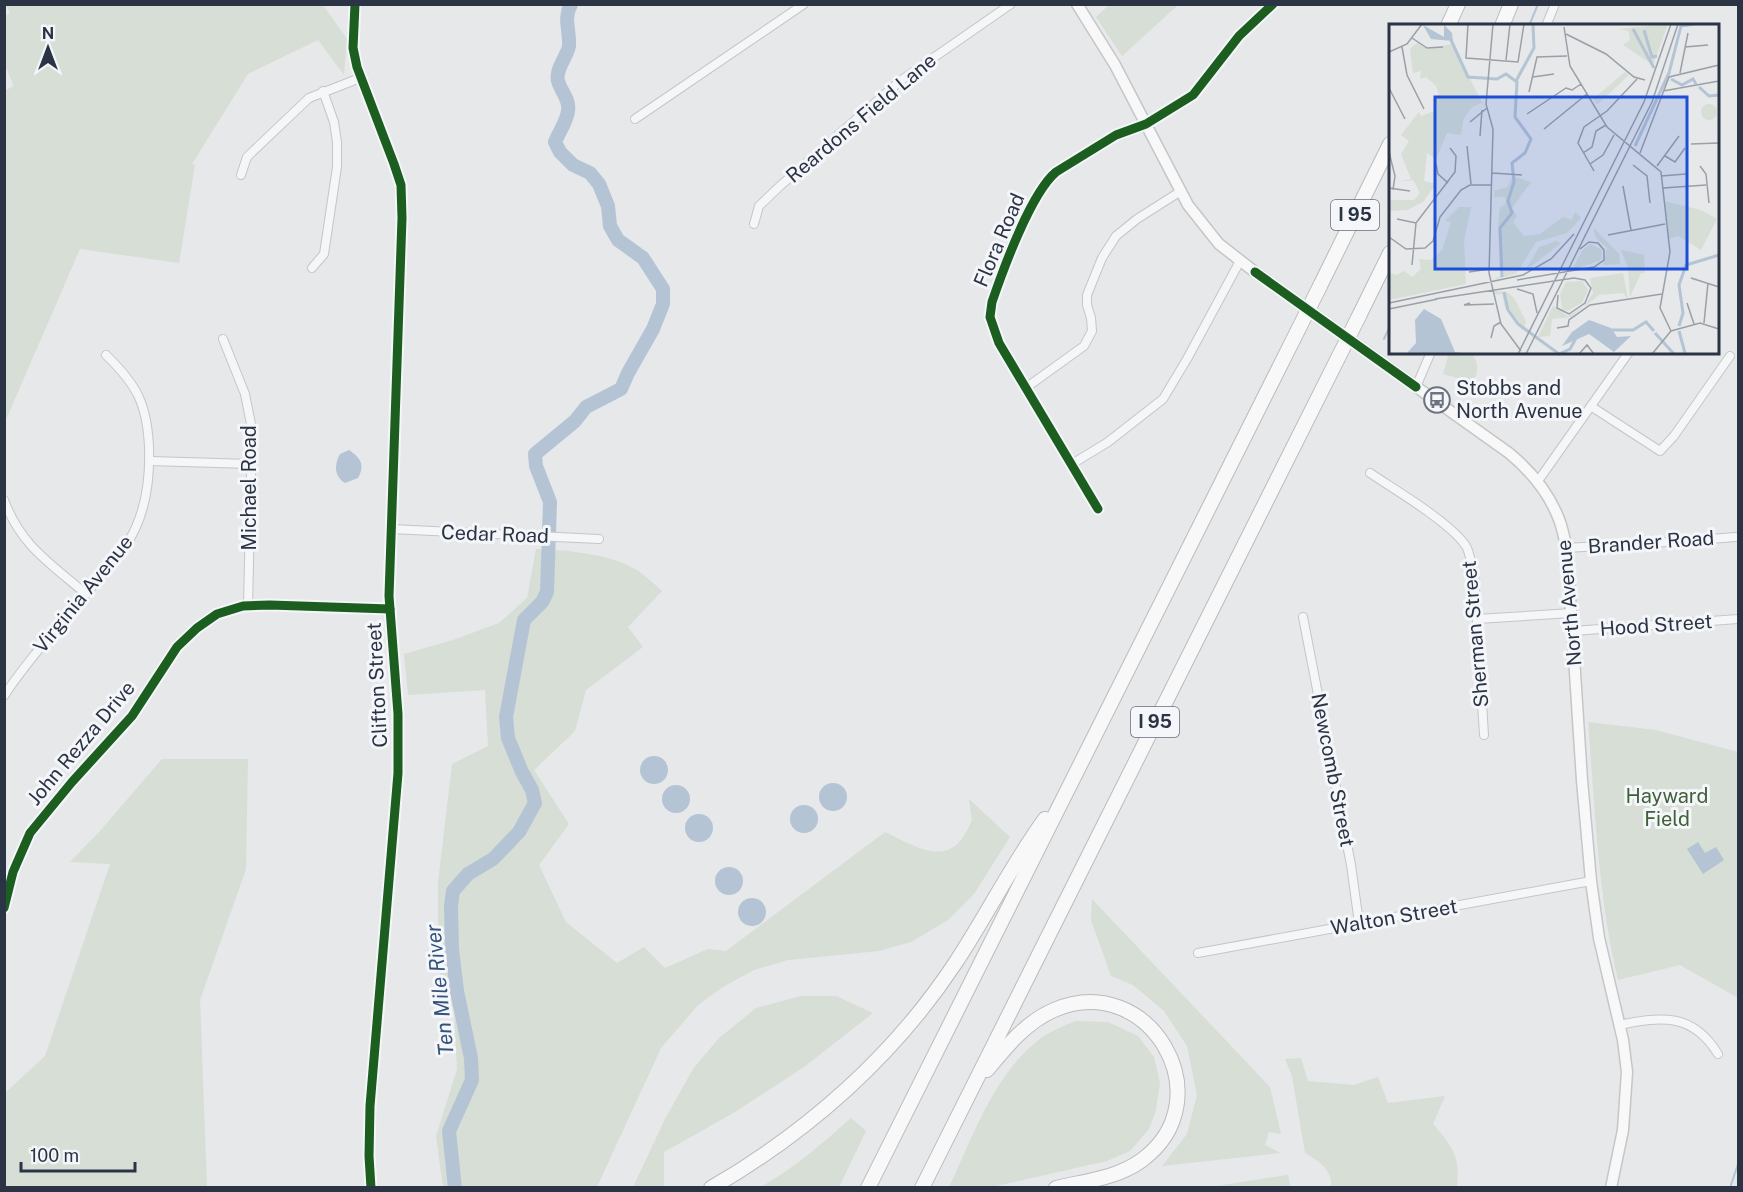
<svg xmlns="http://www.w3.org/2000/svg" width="1743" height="1192" viewBox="0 0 1743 1192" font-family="'Public Sans',sans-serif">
	<rect width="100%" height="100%" fill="#e6e8ea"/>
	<!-- green -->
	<g fill="#d6ded6">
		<polygon points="6,5 323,5 347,39 344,75 318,40 248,74 192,164 195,165 179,263 80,249 5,422 4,91 14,86 5,65 5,16 10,13"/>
		<polygon points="1109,5 1109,4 1178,5 1122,56 1096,17"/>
		<path d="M1449 353 1472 354C1479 363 1479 372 1472 382L1443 374Z"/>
		<path d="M536 549C565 550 612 554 637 570 646 576 654 584 662 591L628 627 643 647 586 690 575 731 534 770 569 824 539 865 566 922 617 963 644 947 665 968 708 949 726 951 885 832C907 842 940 865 960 841 965 835 969 827 972 820L969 799 1010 837 974 894 948 920 911 942 879 951 788 960 754 970 723 987 698 1005 661 1048 597 1187H443L436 1136 457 1069 454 1011 438 969V883L452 764 488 746 485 690 408 695 404 654 453 640 499 623 527 598Z"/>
		<path d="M1588 722 1656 730 1738 752V998L1680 965 1618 980C1598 896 1595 808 1588 722Z"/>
		<polygon points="162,759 248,759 246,869 200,1000 207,1187 5,1187 5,1093 45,1056 110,864 70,862 100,831"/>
		<polygon points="1092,899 1270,1087 1281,1134 1269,1132 1265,1145 1281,1153 1162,1166 1187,1134 1197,1095 1187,1046 1164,1011 1133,985 1111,976 1091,920"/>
		<polygon points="801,996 836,996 873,1013 804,1067 735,1112 664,1152 664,1187 633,1187 665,1119 693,1069 719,1038 756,1008"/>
		<path d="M1075 1021 1108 1022 1138 1036 1154 1057 1160 1083 1156 1110 1149 1129 1130 1151 1107 1161 992 1187H949C973 1137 994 1073 1041 1038 1051 1031 1064 1026 1075 1021Z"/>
		<path d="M1301 1058 1308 1081 1354 1085 1378 1077 1388 1103 1445 1096 1433 1124C1452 1146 1461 1157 1457 1187H1331C1333 1170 1319 1161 1305 1153L1292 1076 1285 1059Z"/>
		<path d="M851 1118 866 1131 839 1187H761C794 1168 823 1143 851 1118Z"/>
		<polygon points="1288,1175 1291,1187 1210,1187 1287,1175"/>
	</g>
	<!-- water -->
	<g fill="#b4c4d5">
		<path d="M349 450C361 458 365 465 358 478L345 483C334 476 334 465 340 454Z"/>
		<circle cx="654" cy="770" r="14"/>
		<circle cx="833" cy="797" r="14"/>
		<circle cx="676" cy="799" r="14"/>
		<circle cx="804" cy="819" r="14"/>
		<circle cx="699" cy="828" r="14"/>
		<polygon points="1698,842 1705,853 1716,847 1724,860 1703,874 1687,849"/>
		<circle cx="729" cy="881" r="14"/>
		<circle cx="752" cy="912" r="14"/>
	</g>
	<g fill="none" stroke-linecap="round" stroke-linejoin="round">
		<!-- stream -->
		<g stroke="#b4c4d5" stroke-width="2">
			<polyline points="1529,26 1538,4"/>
			<polyline points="1384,339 1390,326"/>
			<polyline points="1730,1188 1738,1164"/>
		</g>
		<!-- river -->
		<path stroke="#b4c4d5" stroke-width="14" d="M455 1188 449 1131 472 1080 471 1058 457 991 452 949 451 906 453 891 468 874 493 859 519 832 535 803 532 790 522 772 508 738 506 717 524 620 542 602 547 592 550 502 536 466 535 454 575 421 586 407 621 389 628 373 653 329 663 304V289L643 258 618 240 610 226 608 206 599 184 590 173 573 165 560 152 555 142C559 132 567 121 568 111 570 99 561 92 558 81 555 69 567 57 569 46 570 29 563 20 571 4"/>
		<!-- street casing -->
		<g stroke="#c4c6c8" stroke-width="10">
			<g id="street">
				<polyline points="355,4 353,48 357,67 394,164 401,185 402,218 389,596 398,714 398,773 370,1106 369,1156 371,1188"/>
				<polyline points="1546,26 1555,4"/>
				<polyline points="635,119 804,4"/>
				<polyline points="241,175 247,157 309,98 360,78"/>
				<polyline points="754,224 759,206 780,186 900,81 1011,4"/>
				<polyline points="312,268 324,254 337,167 337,142 334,122 323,91"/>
				<polyline points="223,339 245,394 252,429 248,606"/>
				<polyline points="1027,387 1084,346 1092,331 1091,318 1087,305 1087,295 1102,258 1116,236 1137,219 1181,191"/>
				<polyline points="1416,387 1431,352"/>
				<polyline points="1592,407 1660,451 1674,436 1730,356"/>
				<polyline points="150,461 251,464"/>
				<polyline points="1072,464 1108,442 1163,399 1187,359 1240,261"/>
				<path d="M1370 473C1395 490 1450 522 1466 546 1470 553 1471 564 1474 573L1484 735"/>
				<polyline points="1538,481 1629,352"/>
				<path d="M4 500C21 546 50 563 86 594"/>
				<path d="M1098 509 999 343 990 317 992 302C1003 270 1031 193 1056 172L1116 135 1146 124 1193 95 1239 36 1273 4"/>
				<polyline points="391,529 599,539"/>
				<polyline points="1566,548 1685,541 1735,537"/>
				<polyline points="1303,617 1351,865 1359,923"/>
				<polyline points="1477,619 1572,613"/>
				<polyline points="1573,631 1738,619"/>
				<path d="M4 696C31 655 65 620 96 582 110 565 127 548 136 527 147 502 150 473 149 447 147 403 136 384 106 355"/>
				<polyline points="4,908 13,872 30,833 72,782 132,716 177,647 197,628 217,614 243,606 270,605 390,609"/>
				<polyline points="1198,953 1591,881"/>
				<path d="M1619 1025C1662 1016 1693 1013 1718 1054"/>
			</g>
		</g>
		<!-- secondary casing -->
		<g stroke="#c4c6c8" stroke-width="13">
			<path id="secondary" d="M1077 4 1115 65 1188 205 1219 244 1255 272 1509 453C1532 472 1550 494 1560 522 1563 531 1565 541 1567 550L1582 780 1591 881 1599 938 1623 1040 1627 1072 1623 1130 1611 1188"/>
		</g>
		<!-- highway casing -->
		<g stroke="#b8bbbf" stroke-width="16">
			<g id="highway">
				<polyline points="1448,26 1458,4"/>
				<polyline points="1502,26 1511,4"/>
				<polyline points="1320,286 1390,144"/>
				<polyline points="1359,316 1390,253"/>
				<path d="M987 1070C1006 1047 1026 1022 1054 1010 1149 969 1225 1099 1142 1160 1118 1178 1085 1181 1056 1188"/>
				<path d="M711 1188C808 1132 894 1056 956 962 987 915 1012 864 1045 819"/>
				<polyline points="868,1188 1297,332"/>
				<polyline points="922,1188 1337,360"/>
			</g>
		</g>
		<!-- street -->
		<use href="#street" stroke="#f5f6f7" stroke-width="8"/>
		<!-- secondary -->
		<use href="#secondary" stroke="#f8f8f8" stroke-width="10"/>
		<!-- highway -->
		<use href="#highway" stroke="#f8f8f8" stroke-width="14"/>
		<!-- highway-bridge casing -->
		<g stroke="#b8bbbf" stroke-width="16" stroke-linecap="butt">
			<g id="highway-bridge">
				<polyline points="1297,332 1320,286"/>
				<polyline points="1337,360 1359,316"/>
			</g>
		</g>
		<!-- highway-bridge -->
		<use href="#highway-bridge" stroke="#f8f8f8" stroke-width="14"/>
		<!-- cycleway casing -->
		<g stroke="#f4f6f9" stroke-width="13">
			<g id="cycleway">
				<polyline points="355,4 353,48 357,67 394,164 401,185 402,218 389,596 398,714 398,773 370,1106 369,1156 371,1188"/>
				<polyline points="1255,272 1416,387"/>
				<path d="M1098 509 999 343 990 317 992 302C1003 270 1031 193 1056 172L1116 135 1146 124 1193 95 1239 36 1273 4"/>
				<polyline points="4,908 13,872 30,833 72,782 132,716 177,647 197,628 217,614 243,606 270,605 390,609"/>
			</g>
		</g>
		<!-- cycleway -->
		<use href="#cycleway" stroke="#1b5e20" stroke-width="9"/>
	</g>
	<!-- icons -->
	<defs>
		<g id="bus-ring" transform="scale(1.35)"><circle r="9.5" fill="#f4f6f9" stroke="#6c737f" stroke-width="1.5"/><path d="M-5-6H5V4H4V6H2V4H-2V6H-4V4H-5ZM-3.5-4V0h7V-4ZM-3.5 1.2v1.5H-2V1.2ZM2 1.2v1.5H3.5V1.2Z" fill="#6c737f"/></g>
	</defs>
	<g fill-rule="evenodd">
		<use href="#bus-ring" x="1437" y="400"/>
	</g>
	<g text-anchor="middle" stroke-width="6" stroke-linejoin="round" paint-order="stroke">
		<!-- shield labels -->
		<g fill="#f4f6f9" stroke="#676e7b" stroke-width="1.5">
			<rect x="1331" y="200" width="48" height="30" rx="4.5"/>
			<rect x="1131" y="707" width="48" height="30" rx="4.5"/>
		</g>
		<g font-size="18" font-weight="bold" fill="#2b3445">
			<text x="1355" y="221">I 95</text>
			<text x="1155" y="728">I 95</text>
		</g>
		<!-- street labels -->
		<g font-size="20" fill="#2b3445" stroke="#f4f6f9">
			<text transform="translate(861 118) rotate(-40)" y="7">Reardons Field Lane</text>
			<text transform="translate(999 240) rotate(-67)" y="7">Flora Road</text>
			<text transform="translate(249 488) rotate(-90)" y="7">Michael Road</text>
			<text transform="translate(495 534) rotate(2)" y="7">Cedar Road</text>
			<text transform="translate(1651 542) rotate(-4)" y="7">Brander Road</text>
			<text transform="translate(83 594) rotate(-51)" y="7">Virginia Avenue</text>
			<text transform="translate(1569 603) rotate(-95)" y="7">North Avenue</text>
			<text transform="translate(1656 625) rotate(-4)" y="7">Hood Street</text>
			<text transform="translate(1475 634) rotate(-95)" y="7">Sherman Street</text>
			<text transform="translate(377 685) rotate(-93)" y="7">Clifton Street</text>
			<text transform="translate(81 743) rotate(-50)" y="7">John Rezza Drive</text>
			<text transform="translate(1333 770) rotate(79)" y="7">Newcomb Street</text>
			<text transform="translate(1394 917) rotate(-10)" y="7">Walton Street</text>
		</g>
		<!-- poi labels -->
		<g font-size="20" fill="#2b3445" stroke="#f4f6f9" text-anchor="start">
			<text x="1456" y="395">Stobbs and<tspan x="1456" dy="23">North Avenue</tspan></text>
		</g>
		<!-- park labels -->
		<g font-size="20" fill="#3f6138" stroke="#f4f6f9">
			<text x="1667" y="803">Hayward<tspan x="1667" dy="23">Field</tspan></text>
		</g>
		<!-- water labels -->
		<g font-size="21" font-style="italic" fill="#34527a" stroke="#f4f6f9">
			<text transform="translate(440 990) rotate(-96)" y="7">Ten Mile River</text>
		</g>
	</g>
	<!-- overview -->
	<g transform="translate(1389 24)">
		<rect width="330" height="330" fill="#e6e8ea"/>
		<path d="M279 0 264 41 234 21 241 16 240 7 229 5ZM28 19 38 25 63 20 96 84 92 79 82 84 74 96 72 111 58 109 47 135 38 129 35 157 47 160 34 178 18 186 0 187V176H25L31 169 24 156 7 158 22 155 12 130 20 117 12 111 30 88 32 92 48 86 44 76 50 71 47 62 37 53 31 55 32 47 24 49 21 25ZM236 48 240 51 208 81 204 75ZM312 88a8 8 0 1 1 16 0a8 8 0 1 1-16 0ZM124 152 142 158 123 184 128 192 124 198 135 212 151 210 174 193 183 196 186 188 192 194 178 209 147 218 127 250 104 256 111 252 109 200 111 183 117 180 116 173H105V167L118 163ZM275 177 312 186 328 195 312 226 289 212 280 215ZM70 183H82L75 217 77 260 0 276V249L8 251 15 247 23 253 32 245 30 235 42 236 53 226 62 198 56 197ZM204 203 230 230 231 240 214 241 218 224 207 214ZM167 217 172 219 136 247 150 223ZM201 220 213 226 212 236 183 246 193 227ZM232 226 255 231 256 249H252L241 273 239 244ZM234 249 239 275 234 269 210 271 182 293 163 295 161 312 149 313 164 282 179 292 195 283 204 269 201 254ZM193 257 199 266 193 279 178 287 173 285 171 270 177 258ZM105 267 118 268 125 274 137 297 134 307 116 284 113 270 105 271Z" fill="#d6ded6"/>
		<path d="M34 1 55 13V1L63 9 64 17 42 15ZM35 285 52 295 66 328 80 330H17L27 319 26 296ZM200 296 222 304 228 313 242 312 225 328 200 310 173 322 183 308Z" fill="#b4c4d5"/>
		<path fill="none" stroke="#b4c4d5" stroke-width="3" d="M244 5 265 44M255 6 263 33 268 32M62 16 79 53 108 55 117 50 128 58 126 93 142 115 136 129 123 139 125 158 119 177 123 189 111 204 113 253M282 55 293 61 304 55 307 60M127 57 145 24 144 1M310 63 320 72 330 71M246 122 280 49 292 2 306 0M115 268 119 286 129 300 170 330 181 325 191 307M290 302 294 289 290 261 297 241 330 231M218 306H244L257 298 265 307M290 307 296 329M266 309 285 330"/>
		<path fill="none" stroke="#9ba0a8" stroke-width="1.5" d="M79 0 77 34 129 38 135 0M104 0 97 80 104 105 100 249 112 300 132 327M153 0H249M175 3 181 42 218 103 272 148 281 228 271 284 282 307M177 10 217 30 245 53 256 56M23 14 38 24 54 23M13 23 18 51 35 85M296 23 319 21M0 28 18 20 33 0M117 36 121 0M291 49 299 9M144 53 165 50M0 64 16 95M274 67 330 57M140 68 148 33 178 32M138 90 177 64 183 66 192 60M81 98 98 84M155 105 198 70M91 112 93 86M302 120 330 119M78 122 82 160M0 128 6 152 4 166M194 129 203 123 207 107 217 101M251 129 280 53 330 41M276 132 286 138 296 124M47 140 49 150 59 159M201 140 214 131 225 111M244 141 258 152 261 179M268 142 290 112M311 142 317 150 320 179M205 147 189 119 195 103 218 87 248 55M103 149 133 151M272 152 297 150M234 162 242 206M0 164 21 167M274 164 317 161M8 195 27 199M219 211 276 200M0 213 17 225 36 224 44 217 51 193 72 166 81 161H102M23 241 27 199 66 148 67 132 61 124M80 248 100 245M302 254 330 263M128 256 205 243 215 236V226L209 219 200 218 191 225M128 265 144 270 148 289M46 275 185 254 196 256 202 264 196 279 180 290 168 284 169 271M0 279 134 251 162 235 185 210M81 279 75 281 105 280M298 279 305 300M0 285 49 275M315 299 319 259M168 304 179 302 180 296 201 281 273 270M102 314 105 302 112 298M129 330 255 78 282 0M137 330 263 78 289 0M190 330 198 321 205 330M263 330 282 307 311 299 330 305"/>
		<path fill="#1d4ed8" fill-opacity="0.15" stroke="#1d4ed8" stroke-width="3" d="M46 73H298V245H46Z"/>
		<rect width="330" height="330" fill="none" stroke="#2b3445" stroke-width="3"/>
	</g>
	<!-- border -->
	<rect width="1743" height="1192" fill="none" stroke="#2b3445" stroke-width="12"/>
	<!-- north arrow -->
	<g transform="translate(48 48)" stroke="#f4f6f9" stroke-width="4.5" paint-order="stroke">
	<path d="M0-4.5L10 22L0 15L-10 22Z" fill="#2b3445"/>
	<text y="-9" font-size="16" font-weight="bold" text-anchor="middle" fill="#2b3445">N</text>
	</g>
	<!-- scale -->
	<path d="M21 1162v9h114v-9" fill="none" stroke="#2b3445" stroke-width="3"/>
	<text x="30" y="1162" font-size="18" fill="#2b3445" stroke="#f4f6f9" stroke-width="4.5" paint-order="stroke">100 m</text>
</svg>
